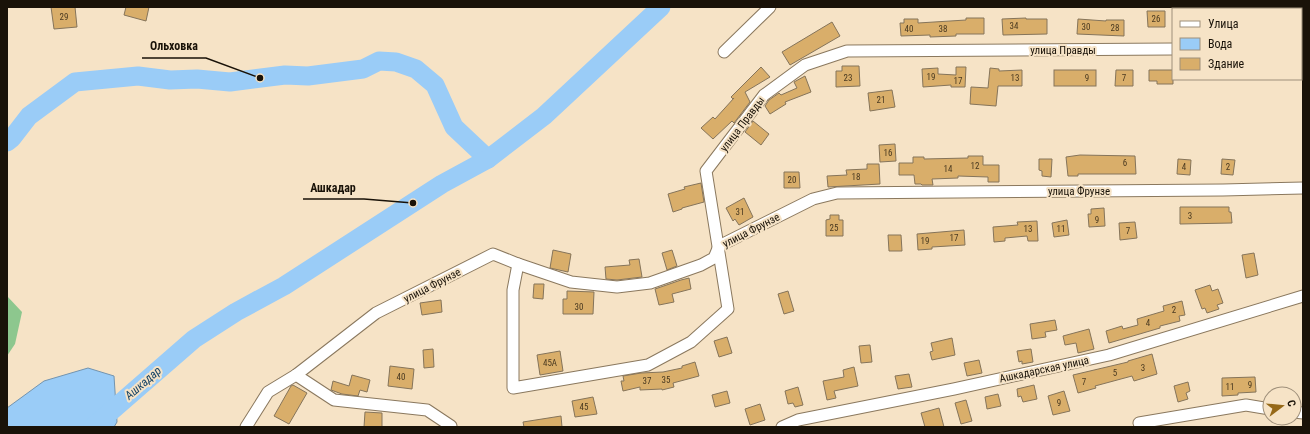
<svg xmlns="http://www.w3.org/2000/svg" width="1310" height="434" viewBox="0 0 1310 434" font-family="'Roboto Condensed',sans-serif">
	<rect width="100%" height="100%" fill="#f6e3c6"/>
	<!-- forest -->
	<polygon fill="#8dc78e" points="7,296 22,312 15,344 7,356"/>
	<!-- water -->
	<polygon fill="#9accf7" stroke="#7394af" points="88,368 114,376 117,422 114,427 7,427 7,408 44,381"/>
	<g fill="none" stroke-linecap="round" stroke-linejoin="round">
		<!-- river -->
		<g stroke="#9accf7" stroke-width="19">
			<polyline points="7,142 12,138 29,116 75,82 138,76 170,80 197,79 230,82 285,75 308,76 363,69 379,61 396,62 416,69 435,85 454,127 488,159"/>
			<polyline points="93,427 194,339 236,312 284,286 442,184 488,159 544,116 661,7"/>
		</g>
	</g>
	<!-- building -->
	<g fill="#d9ae6a" stroke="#85745a">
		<polygon points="51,7 75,7 77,27 54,29"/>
		<polygon points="126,7 149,7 146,21 124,15"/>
		<polygon points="1147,11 1165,11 1165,27 1148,27"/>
		<polygon points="966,18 984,18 984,34 956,34 956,36 930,37 930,35 901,36 900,23 904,23 904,19 918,19 918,23 966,20"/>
		<polygon points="1026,18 1026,19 1047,19 1047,34 1003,35 1002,19"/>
		<polygon points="1078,19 1106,21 1106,20 1124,20 1124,36 1077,34"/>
		<polygon points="832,22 840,36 790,65 782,52"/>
		<polygon points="842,66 859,66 860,86 836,87 836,71 842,71"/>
		<polygon points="761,67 770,77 745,92 750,102 734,123 732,121 713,139 701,128 713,117 715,119 734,98 733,99 731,97"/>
		<polygon points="956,67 966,67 965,87 951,87 951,85 923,87 922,69 938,68 938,74 956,75"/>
		<polygon points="990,68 999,69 999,71 1022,70 1022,86 998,86 996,106 970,104 971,87 988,88"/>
		<rect x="1054" y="70" width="42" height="16"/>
		<polygon points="1116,70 1133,70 1133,86 1115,86"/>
		<polygon points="1149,70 1173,70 1173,84 1157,84 1157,81 1149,81"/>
		<polygon points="805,76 811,92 785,102 786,104 770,114 765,106 769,100 779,93 781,95 797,88 794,82"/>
		<polygon points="892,90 895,107 870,111 868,93"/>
		<polygon points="753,121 769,134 761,145 745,132"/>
		<polygon points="895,144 896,161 880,162 879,145"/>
		<polygon points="1080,155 1135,156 1136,174 1078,174 1078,176 1068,176 1066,157"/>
		<polygon points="968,156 983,156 983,165 999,165 999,182 988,182 988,177 958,176 958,178 932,179 933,185 922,185 921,184 915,184 914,175 899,175 899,163 913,163 913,157 924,157 924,159 968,158"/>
		<polygon points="1039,159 1052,159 1051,177 1042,176 1042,171 1039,170"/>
		<polygon points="1178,159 1191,160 1190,175 1177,174"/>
		<polygon points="1222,159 1235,160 1233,175 1221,174"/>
		<polygon points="867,164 879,164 880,184 828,187 827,176 847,175 846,170 867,169"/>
		<polygon points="784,172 799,172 800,188 784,188"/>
		<polygon points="701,183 704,202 682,208 682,209 673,212 668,194 685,189 684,187"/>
		<polygon points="744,198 753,217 739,225 735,219 733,221 726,208"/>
		<polygon points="1180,207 1229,207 1229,212 1231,212 1232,223 1180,224"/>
		<polygon points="1104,208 1105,226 1089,227 1088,214 1091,214 1091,209"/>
		<polygon points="830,215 839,215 839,220 843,220 843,236 826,236 826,220 830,219"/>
		<polygon points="1067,220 1069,235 1054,237 1052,223"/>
		<polygon points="1037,221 1038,241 1028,241 1027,236 1005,238 1005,241 994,242 993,227 1018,225 1017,222"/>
		<polygon points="1135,222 1137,238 1120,240 1119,223"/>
		<polygon points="964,230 965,245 932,247 932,249 918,250 917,234"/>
		<polygon points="888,235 901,235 902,251 889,251"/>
		<polygon points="553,250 571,254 568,272 550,268"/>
		<polygon points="672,250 677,266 667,270 662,253"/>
		<polygon points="1254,253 1258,275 1246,278 1242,255"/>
		<polygon points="639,259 642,277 617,280 606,279 605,267 630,265 629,260"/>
		<polygon points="689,278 691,289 672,294 674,302 659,305 655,289 681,280"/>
		<polygon points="534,284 544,284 543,299 533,298"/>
		<polygon points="1210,285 1212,291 1218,289 1223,303 1217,305 1219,309 1207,313 1205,308 1202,309 1195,290"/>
		<polygon points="567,291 594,292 593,314 563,314 563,299 567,299"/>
		<polygon points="788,291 794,311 784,314 778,294"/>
		<polygon points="441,300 442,312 422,315 420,303"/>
		<polygon points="1182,301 1185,315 1179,316 1180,321 1160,326 1160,328 1109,343 1106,331 1122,326 1123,329 1138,325 1137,319 1164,311 1163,306"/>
		<polygon points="1055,320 1057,330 1045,332 1046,337 1032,339 1030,324"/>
		<polygon points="1089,329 1094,349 1078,353 1076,343 1065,345 1063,336"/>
		<polygon points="727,337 732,353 719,357 714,341"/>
		<polygon points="952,338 955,355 932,360 930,352 933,351 931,343"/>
		<polygon points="870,345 872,362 861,363 859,346"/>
		<polygon points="433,349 434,367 424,368 423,350"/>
		<polygon points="1031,349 1033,362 1022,364 1022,361 1019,362 1017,351"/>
		<polygon points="560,351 563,371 540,375 537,355"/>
		<polygon points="1152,354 1157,374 1134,381 1132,376 1095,386 1096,388 1078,393 1073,375 1128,362 1128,361"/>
		<polygon points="979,360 982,373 967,376 964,363"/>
		<polygon points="695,362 699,376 673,383 674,387 662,390 662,389 640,390 640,387 623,391 621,381 624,381 623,376 641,373 663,372 682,368 682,366"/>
		<polygon points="390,366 414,369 412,389 388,386"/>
		<polygon points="854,367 858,386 834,391 836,398 827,400 823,381 844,377 843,370"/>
		<polygon points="909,374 912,387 898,389 895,376"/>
		<polygon points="352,375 370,380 367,392 360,390 358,396 342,394 331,390 333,381 349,386"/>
		<polygon points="1255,377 1256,392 1238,393 1238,395 1222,396 1222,378"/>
		<polygon points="1188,382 1190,391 1186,393 1188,399 1178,402 1174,386"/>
		<polygon points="293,385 307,393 289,424 274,416 291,386"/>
		<polygon points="1034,385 1037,399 1023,402 1021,396 1018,397 1017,389"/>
		<polygon points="798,387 803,405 795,407 793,403 788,404 785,391"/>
		<polygon points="727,391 730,403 715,407 712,395"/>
		<polygon points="1064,391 1070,411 1053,415 1048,396"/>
		<polygon points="998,394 1001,406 987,409 985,397"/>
		<polygon points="593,397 597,414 575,417 572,401"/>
		<polygon points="966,400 972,421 961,424 955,403"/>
		<polygon points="760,404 765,420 750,425 745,409"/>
		<polygon points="939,408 944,427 925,427 921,413"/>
		<polygon points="365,412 382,413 382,427 364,427"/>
		<polygon points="561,416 562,427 524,427 523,422"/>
	</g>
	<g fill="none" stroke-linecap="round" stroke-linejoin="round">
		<!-- minor casing -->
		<g stroke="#8a785e" stroke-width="13">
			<g id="minor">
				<polyline points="1301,48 1303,48"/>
				<polyline points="724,52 770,7"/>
				<polyline points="518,264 513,290 513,388 648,365 691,342 728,309 706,171 764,95 805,65 847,51 1173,49"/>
				<polyline points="296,375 334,400 427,410 451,426"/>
				<polyline points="1294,412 1303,413"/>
				<polyline points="1139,423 1246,405 1270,409"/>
				<polyline points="246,427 268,392 296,375 376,313 493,254 518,264 571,282 617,287 650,283 701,265 714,258 719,246 813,199 837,193 1223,190 1303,188"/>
				<polyline points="782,427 798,420 954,389 1109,355 1303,296"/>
			</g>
		</g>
		<!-- minor -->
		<use href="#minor" stroke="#fff" stroke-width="11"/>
	</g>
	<g text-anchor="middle" stroke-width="4" stroke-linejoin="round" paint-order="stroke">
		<!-- number labels -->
		<g font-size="9" fill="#493920">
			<text x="64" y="20">29</text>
			<text x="1156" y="22">26</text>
			<text x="1014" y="29">34</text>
			<text x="1086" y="30">30</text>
			<text x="1115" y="31">28</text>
			<text x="909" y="32">40</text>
			<text x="943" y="32">38</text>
			<text x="931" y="80">19</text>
			<text x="848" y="81">23</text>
			<text x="1015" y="81">13</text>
			<text x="1087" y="81">9</text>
			<text x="1124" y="81">7</text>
			<text x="958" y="84">17</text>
			<text x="881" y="103">21</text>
			<text x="888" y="156">16</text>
			<text x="1125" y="166">6</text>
			<text x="975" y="169">12</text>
			<text x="1184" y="170">4</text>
			<text x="1228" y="170">2</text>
			<text x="948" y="172">14</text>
			<text x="856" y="180">18</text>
			<text x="792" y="183">20</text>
			<text x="740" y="215">31</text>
			<text x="1190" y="219">3</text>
			<text x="1097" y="223">9</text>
			<text x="834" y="231">25</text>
			<text x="1028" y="232">13</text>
			<text x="1061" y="232">11</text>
			<text x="1128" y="234">7</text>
			<text x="954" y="241">17</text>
			<text x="925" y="244">19</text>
			<text x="579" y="310">30</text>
			<text x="1174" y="313">2</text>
			<text x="1148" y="326">4</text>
			<text x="550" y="366">45А</text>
			<text x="1143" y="371">3</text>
			<text x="1115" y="376">5</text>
			<text x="401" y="380">40</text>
			<text x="666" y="383">35</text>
			<text x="647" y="384">37</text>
			<text x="1084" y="385">7</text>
			<text x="1250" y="388">9</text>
			<text x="1230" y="390">11</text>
			<text x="1059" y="406">9</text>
			<text x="584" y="410">45</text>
		</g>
		<!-- street labels -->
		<g font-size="11" fill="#191208" stroke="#f6e3c6">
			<text x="1063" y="54">улица Правды</text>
			<text transform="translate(742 124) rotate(-53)" y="4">улица Правды</text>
			<text x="1079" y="195">улица Фрунзе</text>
			<text transform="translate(751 230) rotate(-27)" y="4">улица Фрунзе</text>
			<text transform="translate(432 285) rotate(-27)" y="4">улица Фрунзе</text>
			<text transform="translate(1044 369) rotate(-12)" y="4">Ашкадарская улица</text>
		</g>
		<!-- water labels -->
		<g font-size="12" font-style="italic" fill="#154467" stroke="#f6e3c6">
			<text transform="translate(143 383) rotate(-41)" y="4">Ашкадар</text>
		</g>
	</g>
	<!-- callouts -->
	<path fill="none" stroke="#191208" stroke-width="1.5" d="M260 78L206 58H142M413 203L364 199H303"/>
	<g fill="#191208" stroke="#f6e3c6" stroke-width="1.5">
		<circle cx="260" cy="78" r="4"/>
		<circle cx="413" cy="203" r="4"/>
	</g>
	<g font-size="12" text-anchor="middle" font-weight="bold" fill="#191208" stroke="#f6e3c6" stroke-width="4" stroke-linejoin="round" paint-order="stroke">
		<text x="174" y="50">Ольховка</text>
		<text x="333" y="192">Ашкадар</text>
	</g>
	<!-- border -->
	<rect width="1310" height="434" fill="none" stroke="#191208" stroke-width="16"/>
	<!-- legend -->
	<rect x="1172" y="8" width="130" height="72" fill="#f6e3c6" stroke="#9e8f7a"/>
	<rect x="1180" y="21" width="20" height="6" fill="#ffffff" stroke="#9e8f7a"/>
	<text x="1208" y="28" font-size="12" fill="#191208">Улица</text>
	<rect x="1180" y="38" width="20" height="12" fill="#9accf7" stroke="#9e8f7a"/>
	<text x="1208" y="48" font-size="12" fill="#191208">Вода</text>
	<rect x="1180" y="58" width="20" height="12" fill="#d9ae6a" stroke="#9e8f7a"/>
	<text x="1208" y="68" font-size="12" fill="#191208">Здание</text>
	<!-- north arrow -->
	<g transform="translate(1282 406) rotate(74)"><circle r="19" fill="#f6e3c6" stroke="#9e8f7a"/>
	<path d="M0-3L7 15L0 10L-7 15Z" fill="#966918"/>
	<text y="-6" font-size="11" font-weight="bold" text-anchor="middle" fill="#191208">С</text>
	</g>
</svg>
